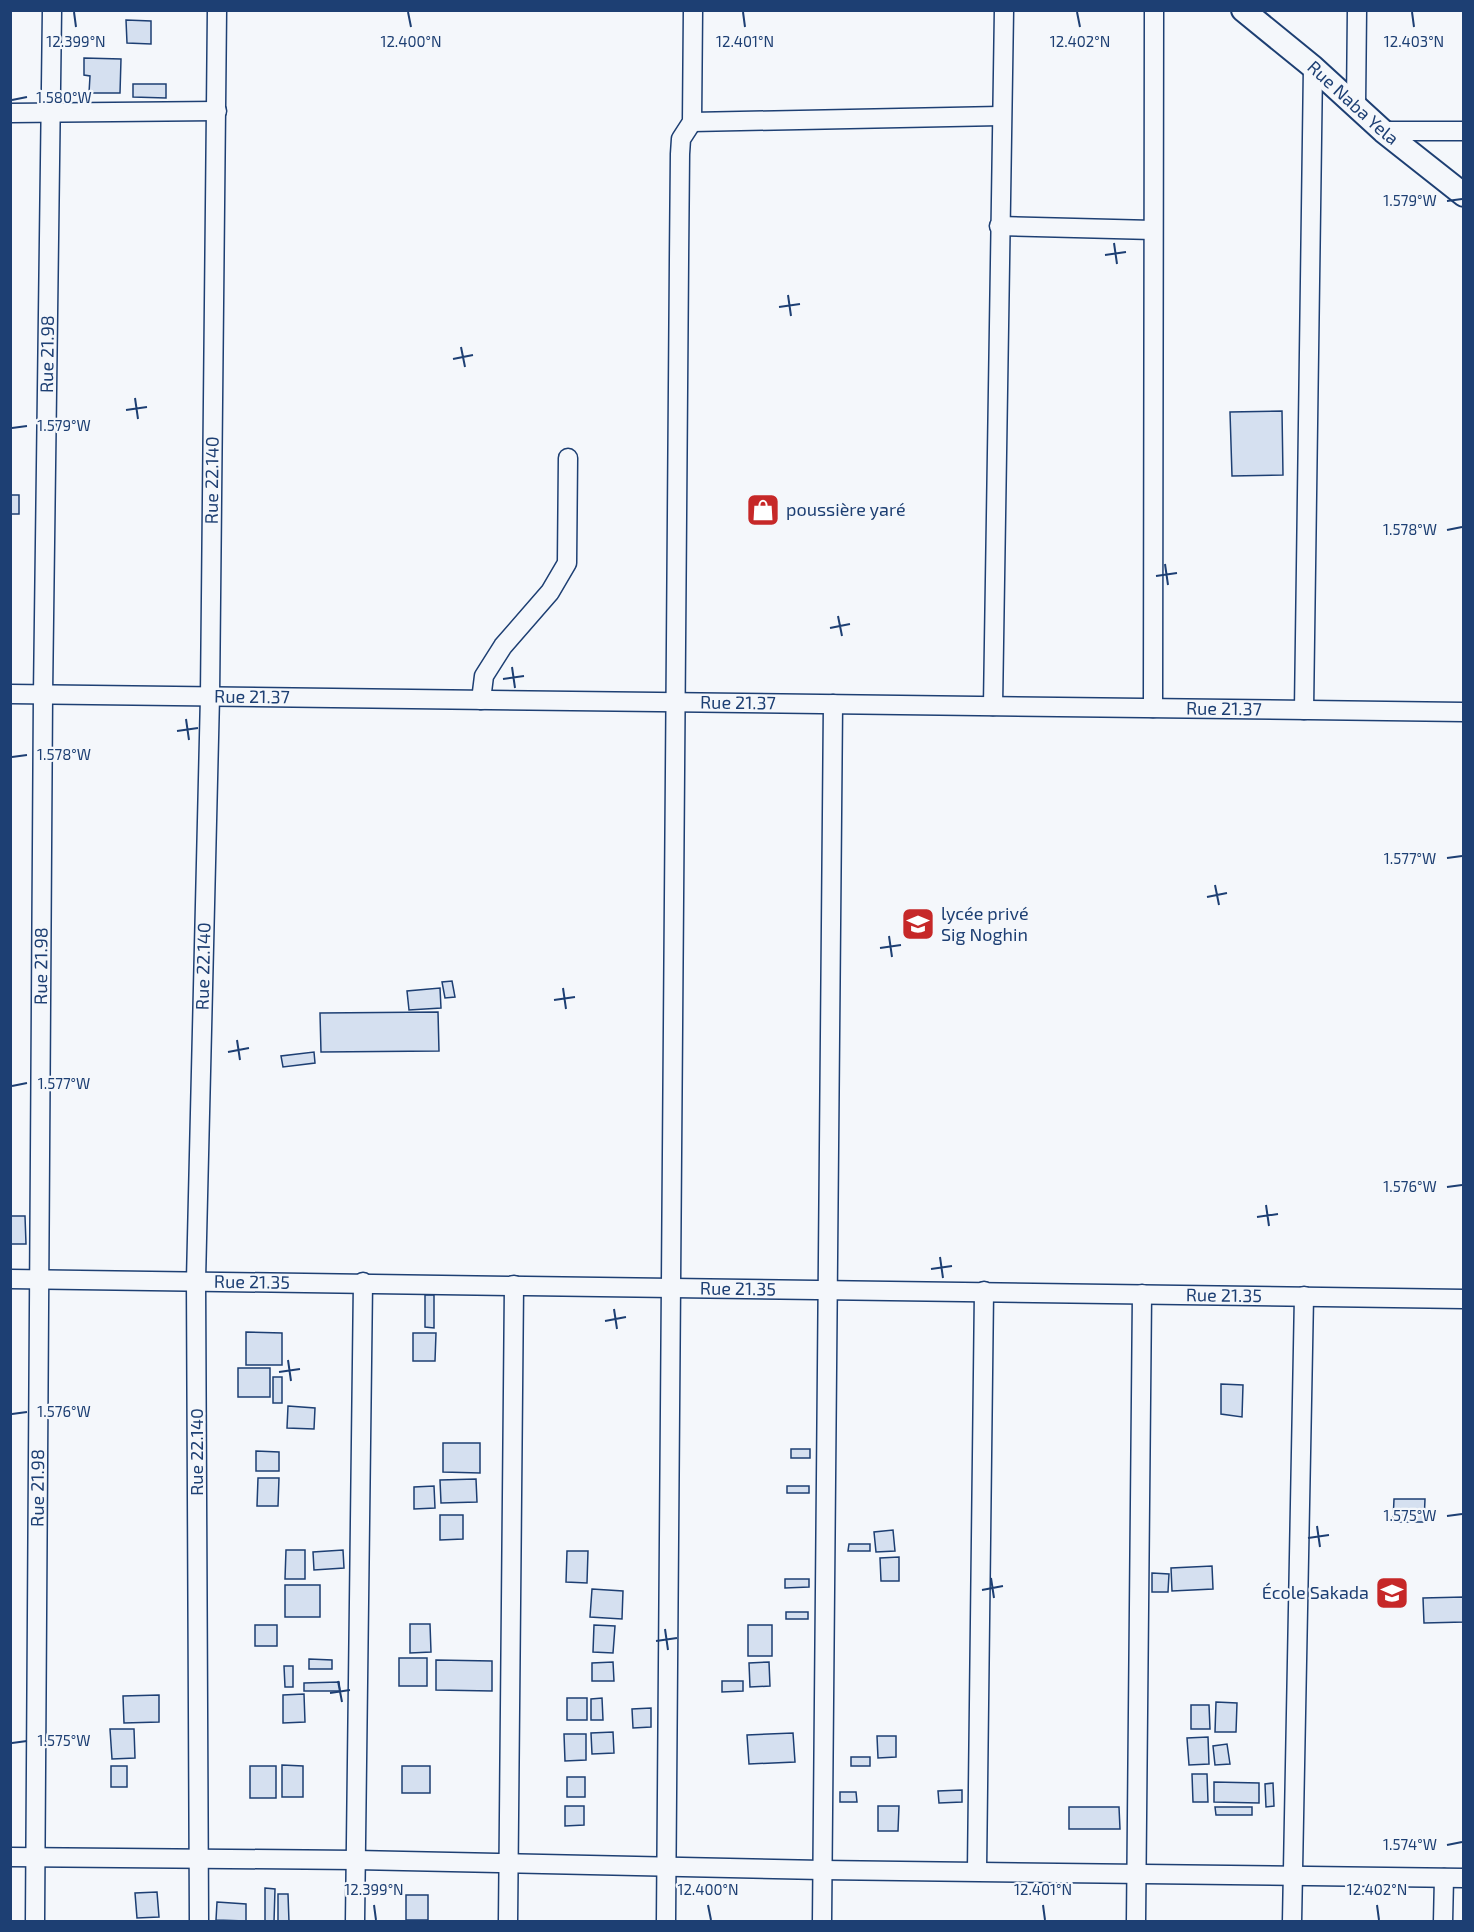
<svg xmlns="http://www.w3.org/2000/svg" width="1474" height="1932" viewBox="0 0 1474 1932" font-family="'Exo 2',sans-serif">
	<rect width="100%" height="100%" fill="#f4f7fb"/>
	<!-- building -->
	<g fill="#d5e0f0" stroke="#1d3f73" stroke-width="1.5">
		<polygon points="126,20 151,21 151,44 127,43"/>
		<polygon points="84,58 121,59 120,93 89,93 90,76 84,75"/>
		<polygon points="133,84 166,84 166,98 133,97"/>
		<polygon points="1282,411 1283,475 1232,476 1230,412"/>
		<rect x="10" y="495" width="9" height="19"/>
		<polygon points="452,981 455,997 445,998 442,982"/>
		<polygon points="440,988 441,1008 409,1010 407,991"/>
		<polygon points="438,1012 439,1051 321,1052 320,1013"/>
		<polygon points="314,1052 315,1063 283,1067 281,1056"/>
		<polygon points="10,1216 25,1216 26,1244 10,1244"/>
		<polygon points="425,1295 434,1295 434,1328 425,1327"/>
		<polygon points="246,1332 282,1333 282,1365 246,1365"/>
		<polygon points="413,1333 436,1333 435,1361 413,1361"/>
		<rect x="238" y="1368" width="32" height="29"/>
		<rect x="273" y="1377" width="9" height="26"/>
		<polygon points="1221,1384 1243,1385 1242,1417 1221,1414"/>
		<polygon points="288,1406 315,1408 314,1429 287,1428"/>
		<polygon points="443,1443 480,1443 480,1473 443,1472"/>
		<rect x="791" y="1449" width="19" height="9"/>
		<polygon points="256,1451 279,1452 279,1471 256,1471"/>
		<polygon points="258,1478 279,1478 278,1506 257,1506"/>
		<polygon points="476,1479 477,1502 441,1503 440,1480"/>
		<polygon points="434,1486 435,1508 414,1509 414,1487"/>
		<rect x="787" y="1486" width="22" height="7"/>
		<polygon points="1394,1499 1425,1499 1424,1522 1393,1522"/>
		<polygon points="440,1515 463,1515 463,1539 440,1540"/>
		<polygon points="893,1530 895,1551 876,1552 874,1532"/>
		<polygon points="849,1544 870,1544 870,1551 848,1551"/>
		<polygon points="286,1550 305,1550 305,1579 285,1579"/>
		<polygon points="343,1550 344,1568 314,1570 313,1552"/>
		<polygon points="567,1551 588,1551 587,1583 566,1582"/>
		<polygon points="899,1557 899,1581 881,1581 880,1558"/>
		<polygon points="1212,1566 1213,1589 1172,1591 1171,1568"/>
		<polygon points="1152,1573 1169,1574 1168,1592 1152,1592"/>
		<polygon points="785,1579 809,1579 809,1587 785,1588"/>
		<rect x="285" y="1585" width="35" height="32"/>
		<polygon points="592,1589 623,1591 622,1619 590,1617"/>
		<polygon points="1464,1597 1464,1622 1424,1623 1423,1598"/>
		<rect x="786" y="1612" width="22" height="7"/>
		<polygon points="410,1624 430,1624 431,1652 410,1653"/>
		<rect x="255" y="1625" width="22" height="21"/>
		<polygon points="594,1625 615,1626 613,1653 593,1652"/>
		<rect x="748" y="1625" width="24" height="31"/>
		<rect x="399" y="1658" width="28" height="28"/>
		<polygon points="309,1659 332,1660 332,1669 309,1669"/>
		<polygon points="436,1660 492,1661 492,1691 436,1690"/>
		<polygon points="613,1662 614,1681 592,1681 592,1663"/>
		<polygon points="769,1662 770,1686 750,1687 749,1663"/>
		<polygon points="284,1666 293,1666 293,1687 285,1687"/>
		<polygon points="722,1681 743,1681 743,1691 722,1692"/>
		<polygon points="339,1682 340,1691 304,1691 304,1683"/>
		<polygon points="304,1694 305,1722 283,1723 283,1695"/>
		<polygon points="159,1695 159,1722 124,1723 123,1696"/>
		<rect x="567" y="1698" width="20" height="22"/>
		<polygon points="602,1698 603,1720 591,1720 591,1699"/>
		<polygon points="1216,1702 1237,1703 1236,1732 1215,1732"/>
		<polygon points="1191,1705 1209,1705 1210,1729 1191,1729"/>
		<polygon points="651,1708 651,1727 633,1728 632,1709"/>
		<polygon points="110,1729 134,1729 135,1758 112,1759"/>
		<polygon points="613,1732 614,1753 592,1754 591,1733"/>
		<polygon points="793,1733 795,1762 749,1764 747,1735"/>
		<polygon points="564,1734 586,1734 586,1760 565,1761"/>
		<polygon points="877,1736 896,1736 896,1757 878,1758"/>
		<polygon points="1208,1737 1209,1764 1189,1765 1187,1738"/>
		<polygon points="1227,1744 1230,1764 1215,1765 1213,1746"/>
		<rect x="851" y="1757" width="19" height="9"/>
		<polygon points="282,1765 303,1766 303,1797 282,1797"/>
		<rect x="111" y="1766" width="16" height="21"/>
		<rect x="250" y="1766" width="26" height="32"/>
		<rect x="402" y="1766" width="28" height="27"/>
		<polygon points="1192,1774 1207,1774 1208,1802 1193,1802"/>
		<rect x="567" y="1777" width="18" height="20"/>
		<polygon points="1214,1782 1259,1783 1259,1803 1214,1802"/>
		<polygon points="1273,1783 1274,1806 1266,1807 1265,1784"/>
		<polygon points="962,1790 962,1802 939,1803 938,1791"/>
		<polygon points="840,1792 856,1792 857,1802 840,1802"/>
		<polygon points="565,1806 584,1806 584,1825 565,1826"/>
		<polygon points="878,1806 899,1806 898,1831 878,1831"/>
		<polygon points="1069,1807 1119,1807 1120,1829 1069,1829"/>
		<polygon points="1215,1807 1252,1807 1252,1815 1216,1815"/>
		<polygon points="265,1888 275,1889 274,1922 265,1921"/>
		<polygon points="157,1892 159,1917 137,1918 135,1893"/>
		<polygon points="278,1894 288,1894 289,1922 278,1922"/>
		<rect x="406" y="1895" width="22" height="25"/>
		<polygon points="217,1902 246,1904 246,1921 216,1920"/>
	</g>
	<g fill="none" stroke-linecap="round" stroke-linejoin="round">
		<!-- minor casing -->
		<g stroke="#1d3f73" stroke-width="21">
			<g id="minor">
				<polyline points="1356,105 1357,10"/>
				<polyline points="10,113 217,111"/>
				<polyline points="692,122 1000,116"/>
				<polyline points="1383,131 1464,131"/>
				<polyline points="999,226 1153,230"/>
				<path id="s1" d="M10 694 1464 712"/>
				<polyline points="481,700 484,676 503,646 550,592 567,563 568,458"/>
				<polyline points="993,706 1004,10"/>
				<polyline points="1153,708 1154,10"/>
				<polyline points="1304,710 1313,67"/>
				<path id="s2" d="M10 1279 1464 1299"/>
				<polyline points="10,1857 356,1860 822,1870 1464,1878"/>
				<polyline points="977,1870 984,1291"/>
				<path id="s3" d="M35 1922 43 695 52 10"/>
				<path id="s4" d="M199 1922 196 1280 210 696 217 10"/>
				<polyline points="355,1922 363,1282"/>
				<polyline points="508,1922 514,1285"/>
				<path d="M666 1922C675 1332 674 743 680 154L681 139 692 122 693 10"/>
				<polyline points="822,1922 833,704"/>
				<polyline points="1136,1922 1142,1294"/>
				<polyline points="1292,1922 1304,1296"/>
				<polyline points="1443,1922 1444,1878"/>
			</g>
		</g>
		<!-- tertiary casing -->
		<g stroke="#1d3f73" stroke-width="26">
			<g id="tertiary">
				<path id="s5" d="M1243 10 1313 67 1383 131 1464 195"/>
			</g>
		</g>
		<!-- minor -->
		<use href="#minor" stroke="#f4f7fb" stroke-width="18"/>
		<!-- tertiary -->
		<use href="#tertiary" stroke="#f4f7fb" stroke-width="22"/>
	</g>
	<!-- ticks -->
	<path fill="none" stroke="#1d3f73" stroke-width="2" d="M74 12 76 27M408 12 411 27M743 12 745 27M1077 12 1080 27M1412 12 1414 27M12 100 27 97M1447 201 1462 199M1114 243 1117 264M1105 255 1126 252M788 295 791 316M779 307 800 304M461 347 465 367M453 359 473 355M135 398 138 419M126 410 147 407M12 428 27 426M1447 530 1462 527M1165 564 1168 585M1156 576 1177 573M838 616 842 636M830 628 850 624M512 667 515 688M503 679 524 676M186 719 189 740M177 731 198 728M12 757 27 755M1447 858 1462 856M1215 885 1219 905M1207 897 1227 893M889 936 892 957M880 948 901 945M563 988 566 1009M554 1000 575 997M237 1040 240 1060M228 1052 249 1048M12 1086 27 1083M1447 1187 1462 1185M1266 1205 1269 1226M1257 1217 1278 1214M940 1257 943 1278M931 1269 952 1266M614 1309 617 1329M605 1321 626 1317M288 1360 291 1381M279 1372 300 1369M12 1414 27 1412M1447 1516 1462 1514M1317 1526 1320 1547M1308 1538 1329 1535M991 1578 994 1598M982 1590 1003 1586M665 1629 668 1650M656 1641 677 1638M338 1681 342 1702M330 1693 350 1690M12 1743 27 1741M1447 1845 1462 1842M374 1905 376 1920M708 1905 711 1920M1043 1905 1045 1920M1377 1905 1379 1920"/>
	<!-- icons -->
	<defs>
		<g id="shop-square" transform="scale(1.725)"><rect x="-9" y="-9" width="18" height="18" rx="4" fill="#c62828" stroke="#f4f7fb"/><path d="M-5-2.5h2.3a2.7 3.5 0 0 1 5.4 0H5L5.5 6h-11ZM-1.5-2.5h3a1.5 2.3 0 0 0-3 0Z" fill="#fff"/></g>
		<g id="school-square" transform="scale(1.725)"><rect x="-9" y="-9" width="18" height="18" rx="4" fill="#c62828" stroke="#f4f7fb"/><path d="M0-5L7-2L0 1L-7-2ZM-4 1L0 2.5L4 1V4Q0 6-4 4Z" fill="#fff"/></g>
	</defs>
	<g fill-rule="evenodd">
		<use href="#shop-square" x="763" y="510"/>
		<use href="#school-square" x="918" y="924"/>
		<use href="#school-square" x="1392" y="1593"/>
	</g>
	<g text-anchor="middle" stroke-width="4.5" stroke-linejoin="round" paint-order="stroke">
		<!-- street labels -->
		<g font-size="18" fill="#1d3f73" stroke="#f4f7fb">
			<text dy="6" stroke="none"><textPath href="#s5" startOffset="144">Rue Naba Yela</textPath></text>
			<text dy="6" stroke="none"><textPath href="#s3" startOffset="1568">Rue 21.98</textPath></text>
			<text dy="6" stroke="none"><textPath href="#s4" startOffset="1442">Rue 22.140</textPath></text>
			<text dy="6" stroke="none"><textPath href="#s1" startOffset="242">Rue 21.37</textPath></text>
			<text dy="6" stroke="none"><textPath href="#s1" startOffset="728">Rue 21.37</textPath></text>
			<text dy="6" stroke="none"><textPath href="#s1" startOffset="1214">Rue 21.37</textPath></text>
			<text dy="6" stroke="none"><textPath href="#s3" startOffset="956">Rue 21.98</textPath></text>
			<text dy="6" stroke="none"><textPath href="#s4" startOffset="956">Rue 22.140</textPath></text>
			<text dy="6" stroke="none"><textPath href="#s2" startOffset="242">Rue 21.35</textPath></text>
			<text dy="6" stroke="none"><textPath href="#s2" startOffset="728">Rue 21.35</textPath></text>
			<text dy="6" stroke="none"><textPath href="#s2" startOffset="1214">Rue 21.35</textPath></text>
			<text transform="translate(197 1452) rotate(-90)" y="6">Rue 22.140</text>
			<text dy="6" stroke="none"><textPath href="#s3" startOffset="434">Rue 21.98</textPath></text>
		</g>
		<!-- poi labels -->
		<g font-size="18" fill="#1d3f73" stroke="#f4f7fb" text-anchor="start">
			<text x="786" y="516">poussière yaré</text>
			<text x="941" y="920">lycée privé<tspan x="941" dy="21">Sig Noghin</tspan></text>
			<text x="1369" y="1599" text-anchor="end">École Sakada</text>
		</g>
	</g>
	<g font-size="15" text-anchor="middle" fill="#1d3f73" stroke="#f4f7fb" stroke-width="4.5" stroke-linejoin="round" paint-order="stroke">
		<text x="76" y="47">12.399°N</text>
		<text x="411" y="47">12.400°N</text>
		<text x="745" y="47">12.401°N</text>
		<text x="1080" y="47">12.402°N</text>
		<text x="1414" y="47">12.403°N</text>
		<text x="64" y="103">1.580°W</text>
		<text x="1410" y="206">1.579°W</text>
		<text x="64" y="431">1.579°W</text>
		<text x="1410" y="535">1.578°W</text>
		<text x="64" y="760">1.578°W</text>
		<text x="1410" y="864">1.577°W</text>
		<text x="64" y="1089">1.577°W</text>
		<text x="1410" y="1192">1.576°W</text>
		<text x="64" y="1417">1.576°W</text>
		<text x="1410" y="1521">1.575°W</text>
		<text x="64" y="1746">1.575°W</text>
		<text x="1410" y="1850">1.574°W</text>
		<text x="374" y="1895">12.399°N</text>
		<text x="708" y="1895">12.400°N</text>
		<text x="1043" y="1895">12.401°N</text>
		<text x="1377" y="1895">12.402°N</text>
	</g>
	<!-- border -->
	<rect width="1474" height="1932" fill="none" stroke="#1d3f73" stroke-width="24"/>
</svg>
